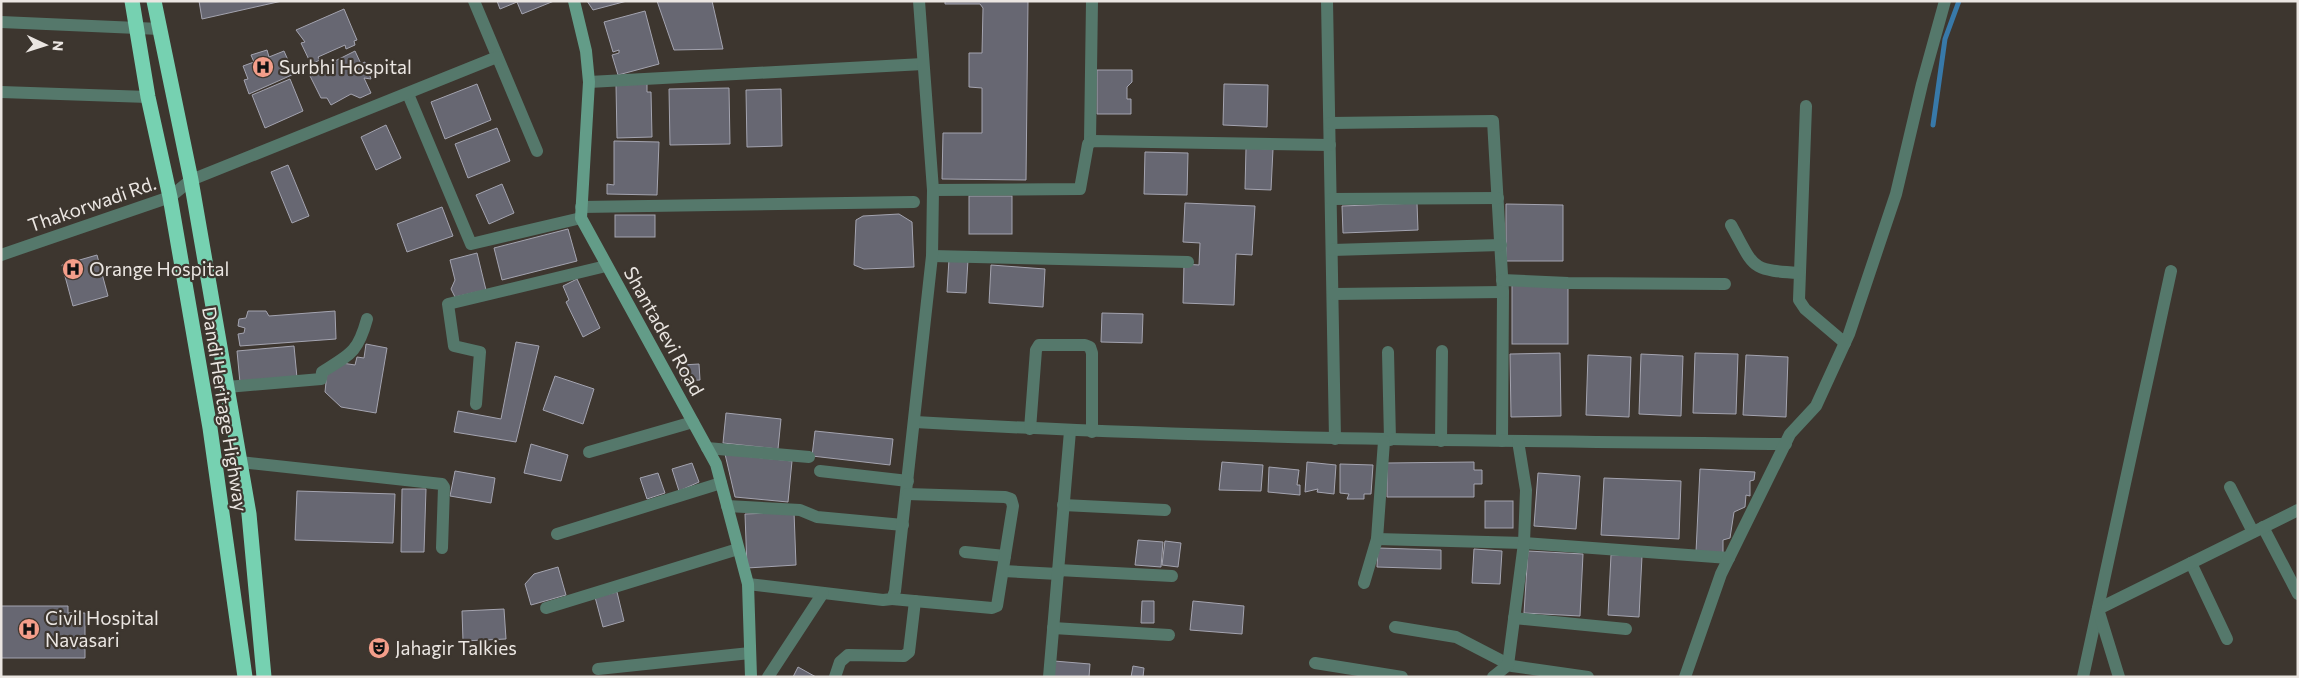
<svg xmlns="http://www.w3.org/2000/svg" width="2299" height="678" viewBox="0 0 2299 678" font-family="Commissioner,sans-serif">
	<rect width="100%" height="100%" fill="#3d362f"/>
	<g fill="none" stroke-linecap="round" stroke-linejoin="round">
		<!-- stream -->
		<polyline stroke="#3879a9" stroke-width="5" points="1933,125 1945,39 1959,1"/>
	</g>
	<!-- building -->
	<g fill="#676772" stroke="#a4a4b0">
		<polygon points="199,1 282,1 202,19"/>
		<polygon points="497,1 554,1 522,14 517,2 500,9"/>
		<polygon points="587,1 627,1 593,10"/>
		<polygon points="657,1 712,1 723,49 674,50"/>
		<polygon points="945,1 1028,1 1026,180 942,179 943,133 982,133 982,88 969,87 969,53 982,53 983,8 980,4 945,4"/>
		<polygon points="344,9 357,40 354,41 355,45 346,49 345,45 318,57 320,60 311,64 301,43 305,42 296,30"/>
		<polygon points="645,11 659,64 618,75 612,55 619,53 619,50 613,52 604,22"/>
		<polygon points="267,50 269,57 284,51 294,74 249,94 244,80 248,79 243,66 254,62 251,55"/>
		<polygon points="355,51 361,64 365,62 371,79 364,78 371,93 360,98 351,94 331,105 327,98 321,98 309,74"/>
		<polygon points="1097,70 1132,70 1132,82 1127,87 1127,99 1131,99 1131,114 1097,114"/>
		<polygon points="290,79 303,111 265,128 252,95"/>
		<polygon points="477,84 491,120 445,139 431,102"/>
		<polygon points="647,84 647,92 651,92 652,137 617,138 616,85"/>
		<polygon points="1224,84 1268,85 1267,127 1223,125"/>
		<polygon points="729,88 730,144 670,145 669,89"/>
		<polygon points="781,89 782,146 747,147 746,90"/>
		<polygon points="386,125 401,158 376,170 361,137"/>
		<polygon points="497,128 510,161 468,178 455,144"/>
		<polygon points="614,141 659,142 657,195 607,194 607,184 614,185"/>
		<polygon points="1246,148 1273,149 1271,190 1245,189"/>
		<polygon points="1145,152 1188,153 1187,195 1144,194"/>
		<polygon points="288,165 309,216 292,223 271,172"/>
		<polygon points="502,184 514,213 489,224 476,195"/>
		<rect x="969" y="196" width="43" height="38"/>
		<polygon points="1185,203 1255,206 1252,255 1236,254 1234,305 1183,303 1184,264 1199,265 1200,243 1183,242"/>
		<polygon points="1417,203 1418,230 1343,233 1342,206"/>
		<polygon points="1506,204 1563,205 1563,261 1506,261"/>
		<polygon points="442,207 453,236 407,252 397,224"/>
		<polygon points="899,214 912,222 914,267 864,269 854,265 856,220 863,216"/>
		<rect x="615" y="215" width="40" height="22"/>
		<polygon points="568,229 577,261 502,280 494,248"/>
		<polygon points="477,253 486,290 455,297 451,289 455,280 450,260"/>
		<polygon points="97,255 108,296 73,306 62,265"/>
		<polygon points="949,259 968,260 966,293 947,292"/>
		<polygon points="991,265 1045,269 1043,307 989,303"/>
		<polygon points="577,279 600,328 583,337 566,302 569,300 563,286"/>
		<rect x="1512" y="283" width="56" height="61"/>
		<polygon points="248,311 266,311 269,316 335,311 336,339 240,346 238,334 244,333 245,328 238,326 239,319 246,318"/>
		<polygon points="1102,313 1143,314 1142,343 1101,342"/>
		<polygon points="516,342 539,346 516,442 454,432 458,411 501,419"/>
		<polygon points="366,344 387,348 376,413 341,407 325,392 327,372 342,363 355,365 357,357 364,358"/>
		<polygon points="294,346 297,378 240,383 237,351"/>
		<polygon points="1560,353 1561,416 1511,417 1510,354"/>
		<polygon points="1695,353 1738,354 1736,414 1693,413"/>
		<polygon points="1641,354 1683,356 1681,416 1639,414"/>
		<polygon points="1588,355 1631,357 1629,417 1586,415"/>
		<polygon points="1746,355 1788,357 1786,417 1743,415"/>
		<polygon points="699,364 700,380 682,381 681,365"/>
		<polygon points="555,376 594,389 583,424 543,410"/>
		<polygon points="726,413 781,419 778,449 723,443"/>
		<polygon points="815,431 893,439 890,465 812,456"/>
		<polygon points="531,444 568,455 561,481 524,473"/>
		<polygon points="725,454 792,461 788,502 735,497"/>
		<polygon points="1222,462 1263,465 1261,491 1219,490"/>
		<polygon points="1307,462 1336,465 1334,494 1317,492 1318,489 1305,492"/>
		<polygon points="1474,462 1474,470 1482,470 1482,484 1474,484 1474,497 1387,497 1387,463"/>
		<polygon points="692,463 699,482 679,491 672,469"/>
		<polygon points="1340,464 1373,465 1371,494 1364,494 1364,499 1347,499 1349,494 1340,493"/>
		<polygon points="1269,467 1299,470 1297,485 1300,485 1300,495 1268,492"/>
		<polygon points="1700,469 1755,472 1754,480 1750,481 1750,496 1746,495 1745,507 1734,512 1730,538 1723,540 1723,554 1696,552"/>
		<polygon points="455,471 495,478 491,503 450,496"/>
		<polygon points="658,473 665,493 647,499 640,478"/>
		<polygon points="1538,473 1580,476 1576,529 1534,526"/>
		<polygon points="1604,478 1681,481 1679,539 1601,535"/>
		<polygon points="402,489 426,489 424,552 401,552"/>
		<polygon points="297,491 395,494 393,543 295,540"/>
		<rect x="1485" y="501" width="28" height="27"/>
		<polygon points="794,512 796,565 747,568 745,514"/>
		<polygon points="1138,540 1163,542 1161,567 1135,565"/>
		<polygon points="1165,541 1181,543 1178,567 1162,565"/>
		<polygon points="1378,548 1441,550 1441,569 1377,567"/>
		<polygon points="1474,549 1502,551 1500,584 1472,583"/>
		<polygon points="1528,551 1583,554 1580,616 1524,613"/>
		<polygon points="1611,555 1642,556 1639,617 1608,615"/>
		<polygon points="558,567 566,595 531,605 525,584 534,574"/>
		<polygon points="617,592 624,621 603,627 595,597"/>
		<polygon points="1142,601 1154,601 1154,623 1141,623"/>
		<polygon points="1193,601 1244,606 1242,634 1190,630"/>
		<polygon points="1,606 68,606 68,613 85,613 85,658 1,658"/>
		<polygon points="504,609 506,639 463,641 462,611"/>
		<polygon points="1054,661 1090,664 1089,677 1053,677"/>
		<polygon points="1133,666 1144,668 1143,677 1131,677"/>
		<polygon points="798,667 816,677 793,677"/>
	</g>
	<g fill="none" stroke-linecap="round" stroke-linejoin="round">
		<!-- street -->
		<g stroke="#55786b" stroke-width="12">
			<polyline points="474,1 537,151"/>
			<polyline points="1327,1 1335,439"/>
			<polyline points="1,22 160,29"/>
			<polyline points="589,82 923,64"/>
			<polyline points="1,92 148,97"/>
			<polyline points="408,94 471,244 581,218"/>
			<polyline points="1806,106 1799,300 1805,309 1845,343"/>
			<polyline points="1330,123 1493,121 1503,292 1502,441"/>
			<polyline points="1090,141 1092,1"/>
			<polyline points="933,190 1080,189 1088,144 1093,141 1330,145"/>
			<polyline points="1331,199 1498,198"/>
			<polyline points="581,207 914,202"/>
			<path d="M1731 225C1755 268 1749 270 1799 273"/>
			<polyline points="1332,250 1501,245"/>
			<polyline points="1,255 170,197 191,180 497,57"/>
			<polyline points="932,256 1188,262"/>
			<polyline points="1502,280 1568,283 1725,284"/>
			<polyline points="1333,294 1503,292"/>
			<polyline points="1388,352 1390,440"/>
			<path d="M227 387 321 379 322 372C351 354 358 352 367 319"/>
			<polyline points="476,404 480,352 454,346 448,304 606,266"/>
			<path d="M915 422C1206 439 1495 441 1786 444"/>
			<polyline points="1030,429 1036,350 1039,345 1085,345 1090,347 1092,353 1092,432"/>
			<polyline points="1441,441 1442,351"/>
			<polyline points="707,448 809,457"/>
			<polyline points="589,452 693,422"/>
			<polyline points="240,462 442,484 444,487 442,548"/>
			<polyline points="820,471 908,481"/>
			<polyline points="2230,487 2253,532"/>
			<polyline points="1063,505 1165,510"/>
			<polyline points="727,506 800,510 817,517 903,525"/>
			<polyline points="2263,527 2298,594"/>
			<polyline points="557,534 721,483"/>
			<polyline points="1377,539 1524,543 1729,558"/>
			<polyline points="965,552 1005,556"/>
			<polyline points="2191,563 2227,639"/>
			<polyline points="1058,570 1172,576"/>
			<polyline points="1003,571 1058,574"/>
			<polyline points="1364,583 1377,539 1384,441"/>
			<polyline points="748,584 883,600 892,599 895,591 932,256 933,190 919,1"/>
			<polyline points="892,599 992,608 997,606 1013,506 1011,499 1005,497 907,494"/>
			<polyline points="546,608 738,549"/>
			<polyline points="1514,618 1626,629"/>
			<polyline points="1395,627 1456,637 1512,666 1588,677"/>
			<polyline points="1053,628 1169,635"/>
			<polyline points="1315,663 1402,677"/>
			<polyline points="598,669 750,653"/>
			<polyline points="768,677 823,593"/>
			<polyline points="835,677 840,662 848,655 904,656 909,652 915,601"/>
			<polyline points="1049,677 1070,431"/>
			<polyline points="1493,677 1508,665 1524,543 1526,490 1518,441"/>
			<polyline points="1685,677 1721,574 1790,434 1816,406 1849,334 1896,194 1922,84 1945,1"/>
			<polyline points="2083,677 2171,271"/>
			<polyline points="2119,677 2098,609 2298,510"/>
		</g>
		<!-- secondary -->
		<polyline stroke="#639c88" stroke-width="12" points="574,1 586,51 589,82 581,218 716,464 748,584 751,677"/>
		<!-- highway -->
		<g stroke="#76d1b1" stroke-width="15">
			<polyline points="132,1 148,97 170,197 210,428 245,677"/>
			<polyline points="154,1 191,180 249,514 264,677"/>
		</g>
	</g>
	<!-- icons -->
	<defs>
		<g id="hospital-disc" transform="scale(1.125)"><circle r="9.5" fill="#f49e8a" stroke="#3d362f"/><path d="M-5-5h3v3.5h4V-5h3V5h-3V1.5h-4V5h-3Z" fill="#111"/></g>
		<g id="theatre-disc" transform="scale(1.125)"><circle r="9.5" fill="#f49e8a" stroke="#3d362f"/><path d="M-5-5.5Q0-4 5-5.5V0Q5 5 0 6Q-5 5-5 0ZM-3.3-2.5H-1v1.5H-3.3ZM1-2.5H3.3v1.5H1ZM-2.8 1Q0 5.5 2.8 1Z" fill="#111"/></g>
	</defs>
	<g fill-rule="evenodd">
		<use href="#hospital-disc" x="263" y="67"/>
		<use href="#hospital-disc" x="73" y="269"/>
		<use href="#hospital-disc" x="29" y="629"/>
		<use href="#theatre-disc" x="379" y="648"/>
	</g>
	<g text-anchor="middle" stroke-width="4.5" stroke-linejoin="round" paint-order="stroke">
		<!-- poi labels -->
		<g font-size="19" fill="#ebe6e2" stroke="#3d362f" text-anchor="start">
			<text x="279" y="74">Surbhi Hospital</text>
			<text x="89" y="276">Orange Hospital</text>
			<text x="45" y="625">Civil Hospital<tspan x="45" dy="22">Navasari</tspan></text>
			<text x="395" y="655">Jahagir Talkies</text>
		</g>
		<!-- street labels -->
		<g font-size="19" fill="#ebe6e2" stroke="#3d362f">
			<text transform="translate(92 204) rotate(-19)" y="7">Thakorwadi Rd.</text>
			<text transform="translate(664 331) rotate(61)" y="7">Shantadevi Road</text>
			<text transform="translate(225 409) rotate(81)" y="7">Dandi Heritage Highway</text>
		</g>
	</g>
	<!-- border -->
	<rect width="2299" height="678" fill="none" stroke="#ebe6e2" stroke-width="5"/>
	<!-- north arrow -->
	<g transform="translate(45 45) rotate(94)" stroke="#3d362f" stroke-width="4" paint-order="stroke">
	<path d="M0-4L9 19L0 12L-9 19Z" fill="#ebe6e2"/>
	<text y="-8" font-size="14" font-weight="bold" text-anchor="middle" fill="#ebe6e2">N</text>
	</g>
</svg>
